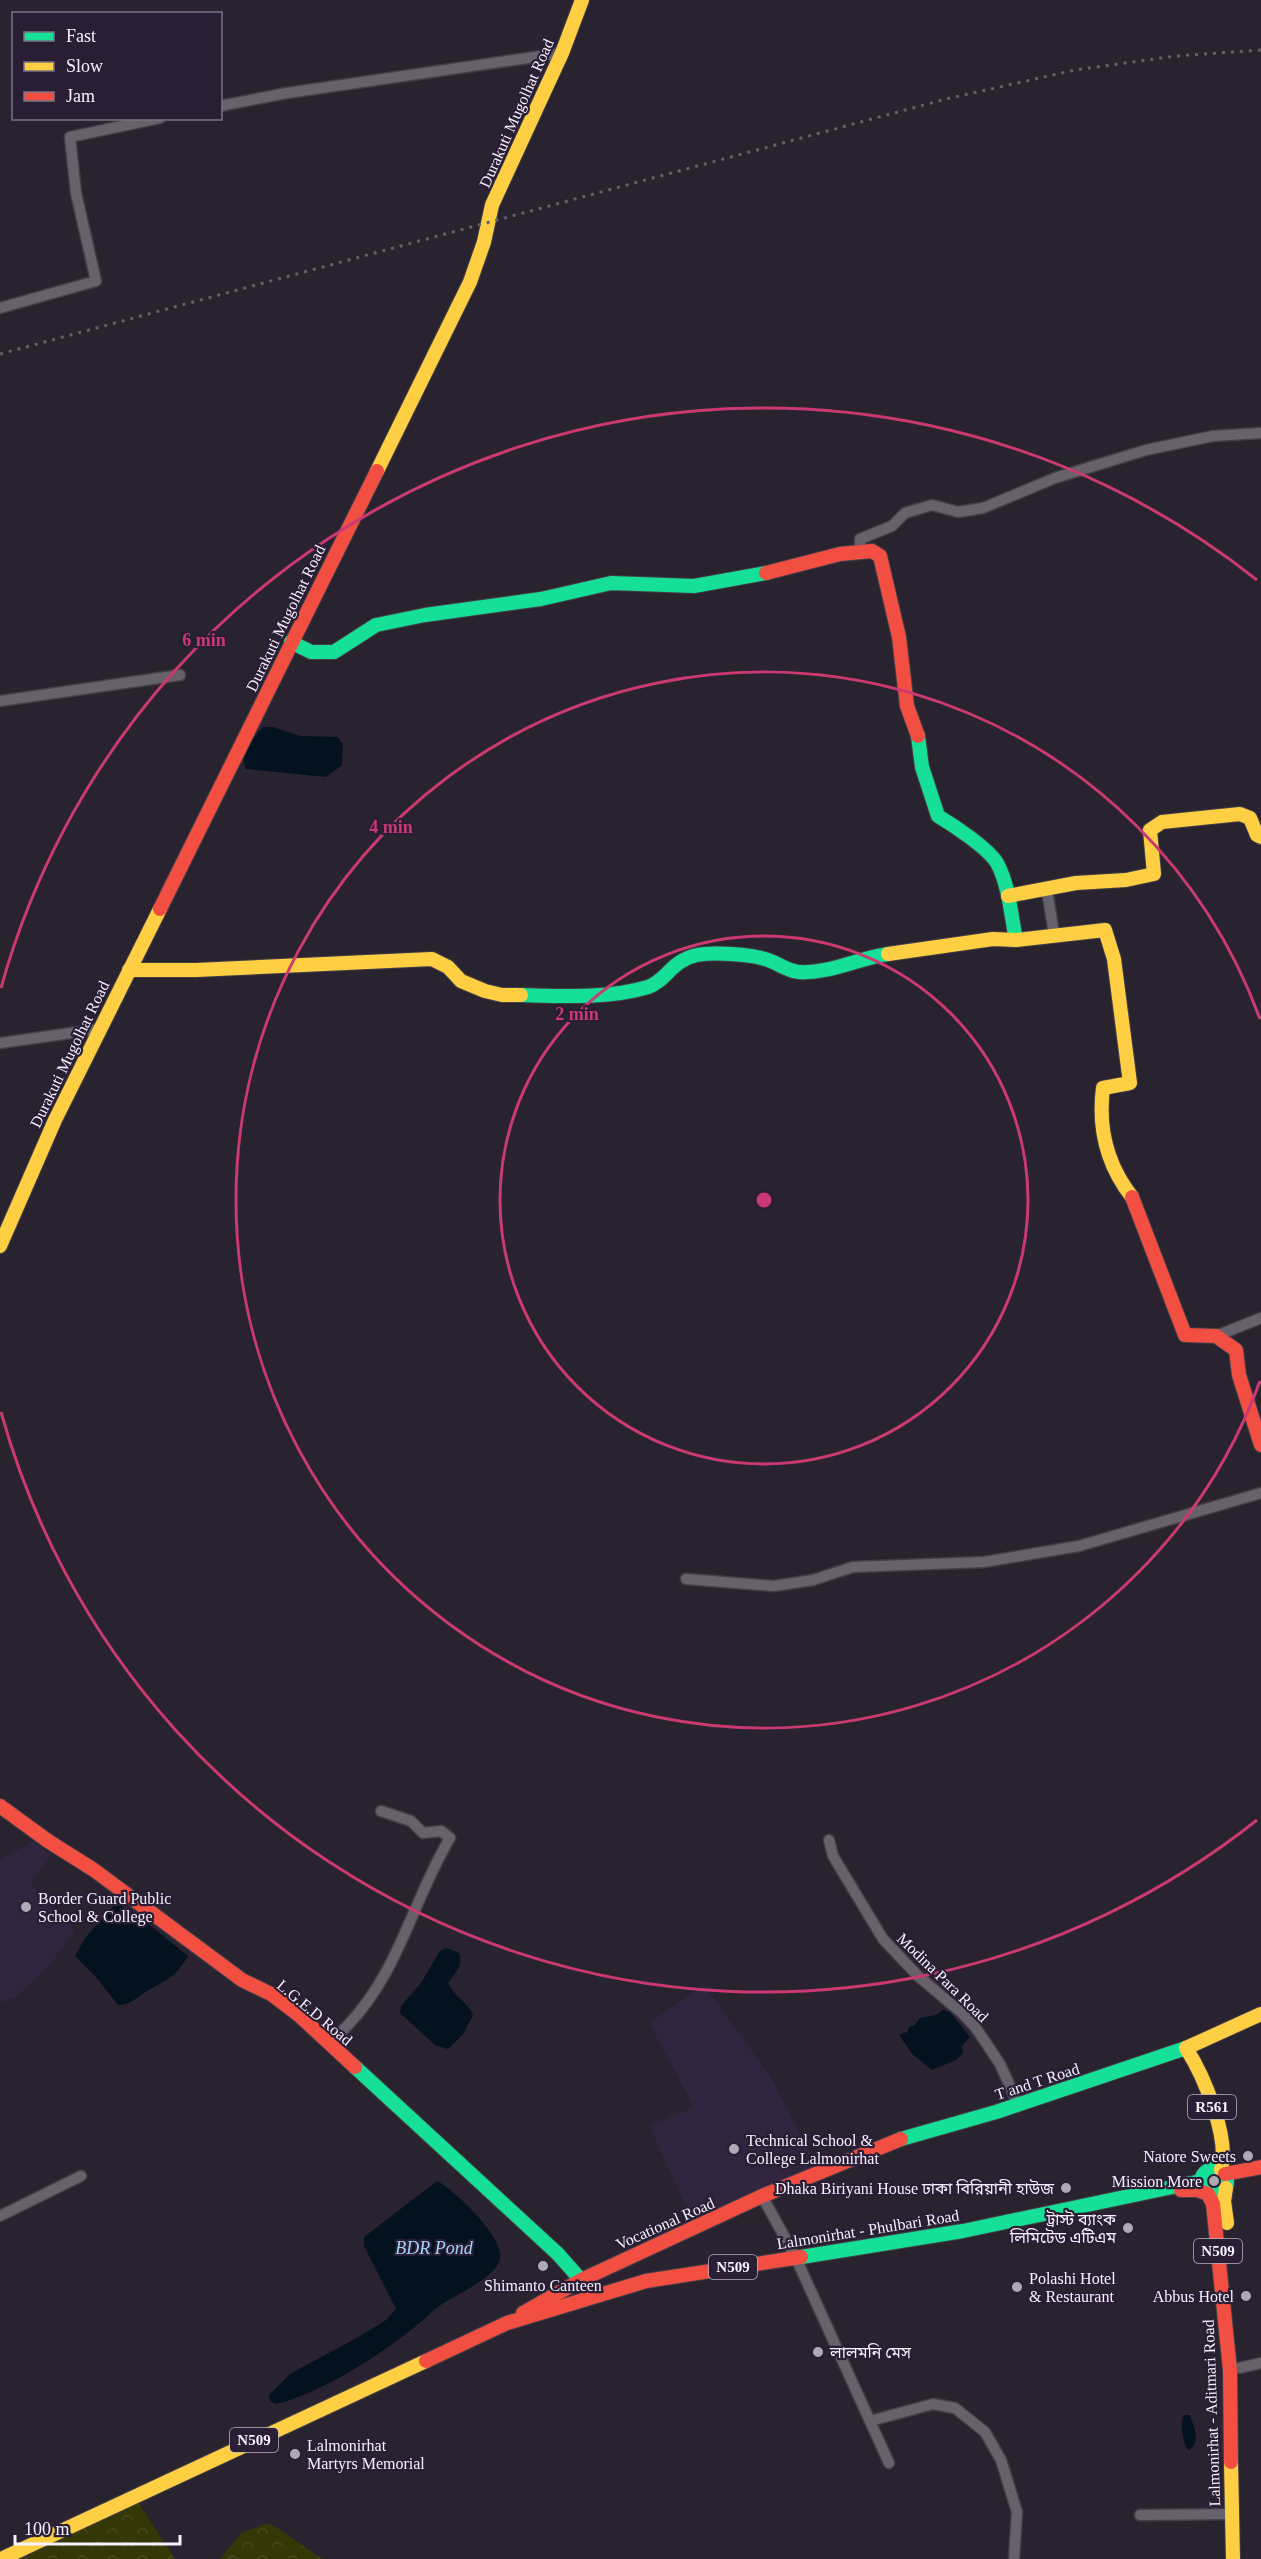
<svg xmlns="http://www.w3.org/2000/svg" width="1261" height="2559" viewBox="0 0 1261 2559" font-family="'Times New Roman','Noto Sans Bengali',serif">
	<defs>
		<pattern id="forest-crowns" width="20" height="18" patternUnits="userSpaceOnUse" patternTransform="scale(1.5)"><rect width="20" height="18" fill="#353706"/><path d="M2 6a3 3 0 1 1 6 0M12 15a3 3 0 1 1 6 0" fill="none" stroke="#494b1f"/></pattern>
	</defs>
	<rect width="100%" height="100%" fill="#29232f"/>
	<!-- built -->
	<g fill="#31243e">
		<polygon points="33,1841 51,1855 31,1884 75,1930 49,1966 15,1997 0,2003 0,1860"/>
		<polygon points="704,1985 770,2076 821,2172 696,2228 649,2126 694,2107 649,2023"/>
	</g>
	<!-- forest -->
	<g fill="url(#forest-crowns)">
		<polygon points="134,2496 175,2559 1,2559"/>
		<polygon points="265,2524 273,2525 322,2559 220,2559 242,2533"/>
	</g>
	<!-- water -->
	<g fill="#041220">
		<path d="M263 727H273L301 736 338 737 343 745 342 765 326 777 246 769C239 755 253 738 263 727Z"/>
		<path d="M116 1903 137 1915 188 1956C174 1980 166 1979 144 1993 134 1999 131 2005 118 2005L96 1977 75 1956 85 1938Z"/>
		<path d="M446 1948 459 1953C464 1965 455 1973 448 1983 454 1996 467 2001 473 2015L463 2034 448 2049 435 2045 400 2013 401 2006 421 1983 440 1951Z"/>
		<polygon points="943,2010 950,2012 970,2037 962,2046 963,2053 956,2060 932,2070 912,2054 899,2035 907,2032 910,2026 914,2026 920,2018 936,2015"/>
		<path d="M437 2181C455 2190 505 2238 500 2259 496 2278 455 2295 439 2306 431 2312 424 2320 415 2327 378 2356 322 2393 276 2404L270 2401 269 2395 290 2374 362 2335 386 2320 396 2309 364 2246V2237Z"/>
		<path d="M1184 2415H1190C1194 2428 1201 2439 1190 2450L1187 2449C1183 2440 1179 2424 1184 2415Z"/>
	</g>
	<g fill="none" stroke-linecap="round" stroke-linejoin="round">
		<!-- street casing -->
		<g stroke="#433e48" stroke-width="13">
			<g id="street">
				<polyline points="220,106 287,93 562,53"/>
				<polyline points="0,308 96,281 76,193 70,137 160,118"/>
				<polyline points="860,554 860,539 892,526 905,513 932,505 958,512 983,508 1055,478 1146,450 1213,436 1261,433"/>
				<polyline points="0,701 180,675"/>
				<polyline points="1047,890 1054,934"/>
				<polyline points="0,1043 99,1029"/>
				<polyline points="1216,1336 1261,1318"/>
				<polyline points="686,1579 774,1586 813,1580 853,1567 984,1562 1079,1546 1261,1493"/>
				<polyline points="829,1840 833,1856 883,1939 918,1976 963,2014 976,2028 1000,2064 1018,2104"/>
				<path d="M326 2042C336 2038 340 2033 347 2026 399 1973 413 1899 450 1838L441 1831 423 1833 411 1821 381 1811"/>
				<polyline points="762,2196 795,2256 889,2463"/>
				<polyline points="0,2216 81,2176"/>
				<polyline points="1239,2368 1261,2363"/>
				<polyline points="870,2421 933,2404 955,2408 985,2432 1001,2460 1017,2512 1014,2559"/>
				<polyline points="1140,2515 1232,2514"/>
			</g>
		</g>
		<!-- fast casing -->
		<g stroke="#433e48" stroke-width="16">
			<g id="fast">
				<polyline points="291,642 311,652 334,652 376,625 425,615 541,599 611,583 694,586 766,573"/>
				<path d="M918 736 922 767 938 816C953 825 988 848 997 863 1009 885 1011 915 1016 940"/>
				<path d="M521 995C562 996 608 999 648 987 666 981 672 960 697 955 713 952 749 954 765 959 777 962 786 971 799 972 829 974 859 958 888 954"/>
				<polyline points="355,2067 558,2254 595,2296"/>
				<polyline points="901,2139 996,2112 1186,2048"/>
				<circle cx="1214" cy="2182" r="13"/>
				<polyline points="801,2257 963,2231 1201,2181"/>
			</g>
		</g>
		<!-- slow casing -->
		<g stroke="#433e48" stroke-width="16">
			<g id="slow">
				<polyline points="377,471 470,282 484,242 492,205 562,53 582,0"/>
				<polyline points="1008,896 1076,883 1126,880 1154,874 1150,830 1162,822 1240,814 1250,818 1257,835 1261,837"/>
				<path d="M888 954 993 939 1016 940 1105 930 1114 959 1130 1083 1103 1088C1098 1127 1107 1165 1132 1197"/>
				<polyline points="129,970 196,970 432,959 448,967 461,981 485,991 502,995 521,995"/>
				<polyline points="0,1246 55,1120 160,909"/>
				<path d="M1221 2170C1230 2138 1204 2076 1186 2048L1261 2014"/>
				<polyline points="1226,2188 1224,2201 1227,2223"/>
				<polyline points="1231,2462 1233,2559"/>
				<polyline points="1,2559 426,2361"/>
			</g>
		</g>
		<!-- jam casing -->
		<g stroke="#433e48" stroke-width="16">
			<g id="jam">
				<polyline points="766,573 840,554 872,551 880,556 899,637 907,706 918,736"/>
				<polyline points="160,909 377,471"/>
				<polyline points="1132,1197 1185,1335 1216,1336 1236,1350 1239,1375 1261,1445"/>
				<polyline points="0,1806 48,1841 94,1870 242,1980 271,1994 300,2016 355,2067"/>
				<polyline points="1225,2174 1261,2167"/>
				<polyline points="1181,2190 1197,2190 1208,2194 1213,2204 1230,2370 1231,2462"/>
				<polyline points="523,2313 581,2280 762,2196 901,2139"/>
				<polyline points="426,2361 507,2323 646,2281 801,2257"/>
			</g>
		</g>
		<!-- street -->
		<use href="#street" stroke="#66616b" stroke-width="10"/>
		<!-- fast -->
		<use href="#fast" stroke="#16e098" stroke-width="14"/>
		<!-- slow -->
		<use href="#slow" stroke="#ffcf43" stroke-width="14"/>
		<!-- jam -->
		<use href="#jam" stroke="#f24e42" stroke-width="14"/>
		<!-- rail -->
		<polyline stroke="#645f69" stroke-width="3" stroke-dasharray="3 6" stroke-linecap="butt" points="0,354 946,99 1075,70 1176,56 1261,50"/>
	</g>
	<!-- distance rings -->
	<g fill="none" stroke="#ca3973" stroke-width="3">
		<circle cx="764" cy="1200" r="264"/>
		<path d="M1260 1381A528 528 0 1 1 1260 1019"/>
		<path d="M1257 1820A792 792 0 0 1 1 1412M1 988A792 792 0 0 1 1257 580"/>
	</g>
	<!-- markers -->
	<g fill="#afa9b5" stroke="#291e34" stroke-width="2">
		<circle cx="26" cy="1907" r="6"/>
		<circle cx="734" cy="2149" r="6"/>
		<circle cx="1248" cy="2156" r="6"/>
		<circle cx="1214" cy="2181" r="6"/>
		<circle cx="1066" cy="2188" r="6"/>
		<circle cx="1128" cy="2228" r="6"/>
		<circle cx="543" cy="2266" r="6"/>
		<circle cx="1017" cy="2287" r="6"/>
		<circle cx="1246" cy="2296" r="6"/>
		<circle cx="818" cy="2352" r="6"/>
		<circle cx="295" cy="2454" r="6"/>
	</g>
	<g text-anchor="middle" stroke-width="4.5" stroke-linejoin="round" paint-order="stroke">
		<!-- shield labels -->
		<g fill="#291e34" stroke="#b9b2c1" stroke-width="1.5">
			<rect x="1188" y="2095" width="48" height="24" rx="4.5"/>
			<rect x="1194" y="2239" width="48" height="24" rx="4.5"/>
			<rect x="709" y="2255" width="48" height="24" rx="4.5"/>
			<rect x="230" y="2428" width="48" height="24" rx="4.5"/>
		</g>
		<g font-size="15" font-weight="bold" fill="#f7f1fd">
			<text x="1212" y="2112">R561</text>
			<text x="1218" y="2256">N509</text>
			<text x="733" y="2272">N509</text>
			<text x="254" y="2445">N509</text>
		</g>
		<!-- street labels -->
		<g font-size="16" fill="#f7f1fd" stroke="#291e34">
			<text transform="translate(516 113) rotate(-66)" y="6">Durakuti Mugolhat Road</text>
			<text transform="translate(285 618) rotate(-64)" y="6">Durakuti Mugolhat Road</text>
			<text transform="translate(69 1054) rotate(-64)" y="6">Durakuti Mugolhat Road</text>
			<text transform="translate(943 1977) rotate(44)" y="6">Modina Para Road</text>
			<text transform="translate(315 2012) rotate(40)" y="6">L.G.E.D Road</text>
			<text transform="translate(1037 2081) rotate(-18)" y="6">T and T Road</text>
			<text transform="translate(665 2223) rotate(-24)" y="6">Vocational Road</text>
			<text transform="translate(868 2229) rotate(-9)" y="6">Lalmonirhat - Phulbari Road</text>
			<text transform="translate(1211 2413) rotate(-92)" y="6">Lalmonirhat - Aditmari Road</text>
		</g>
		<!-- poi labels -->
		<g font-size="16" fill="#f7f1fd" stroke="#291e34" text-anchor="start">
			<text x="38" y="1904">Border Guard Public<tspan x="38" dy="18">School &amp; College</tspan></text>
			<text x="746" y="2146">Technical School &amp;<tspan x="746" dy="18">College Lalmonirhat</tspan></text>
			<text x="1236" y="2162" text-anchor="end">Natore Sweets</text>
			<text x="1202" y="2187" text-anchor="end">Mission More</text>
			<text x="1054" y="2194" text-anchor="end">Dhaka Biriyani House ঢাকা বিরিয়ানী হাউজ</text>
			<text x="1116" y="2225" text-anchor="end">ট্রাস্ট ব্যাংক<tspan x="1116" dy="18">লিমিটেড এটিএম</tspan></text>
			<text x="1029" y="2284">Polashi Hotel<tspan x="1029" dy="18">&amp; Restaurant</tspan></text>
			<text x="543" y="2291" text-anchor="middle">Shimanto Canteen</text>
			<text x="1234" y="2302" text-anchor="end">Abbus Hotel</text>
			<text x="830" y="2358">লালমনি মেস</text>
			<text x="307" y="2451">Lalmonirhat<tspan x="307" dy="18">Martyrs Memorial</tspan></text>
		</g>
		<!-- water labels -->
		<g font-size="18" font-style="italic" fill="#a1d4fc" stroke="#291e34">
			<text x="434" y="2254">BDR Pond</text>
		</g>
	</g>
	<circle cx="764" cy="1200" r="9" fill="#ca3973" stroke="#291e34" stroke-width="3"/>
	<g font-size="18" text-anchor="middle" font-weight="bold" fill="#ca3973" stroke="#291e34" stroke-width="4.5" stroke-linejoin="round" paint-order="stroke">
		<text x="204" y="646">6 min</text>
		<text x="391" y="833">4 min</text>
		<text x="577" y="1020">2 min</text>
	</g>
	<!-- legend -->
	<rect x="12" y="12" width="210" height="108" fill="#291e34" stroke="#7b7284" stroke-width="1.5"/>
	<rect x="24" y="32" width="30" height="9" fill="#16e098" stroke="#7b7284" stroke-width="1.5"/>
	<text x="66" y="42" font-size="18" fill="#f7f1fd">Fast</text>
	<rect x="24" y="62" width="30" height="9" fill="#ffcf43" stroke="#7b7284" stroke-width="1.5"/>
	<text x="66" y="72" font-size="18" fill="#f7f1fd">Slow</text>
	<rect x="24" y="92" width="30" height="9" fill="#f24e42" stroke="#7b7284" stroke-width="1.5"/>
	<text x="66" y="102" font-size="18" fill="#f7f1fd">Jam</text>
	<!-- scale -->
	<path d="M15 2535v9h165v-9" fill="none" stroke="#f7f1fd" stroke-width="3"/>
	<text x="24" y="2535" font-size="18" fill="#f7f1fd" stroke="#291e34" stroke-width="4.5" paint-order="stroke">100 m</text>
</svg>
